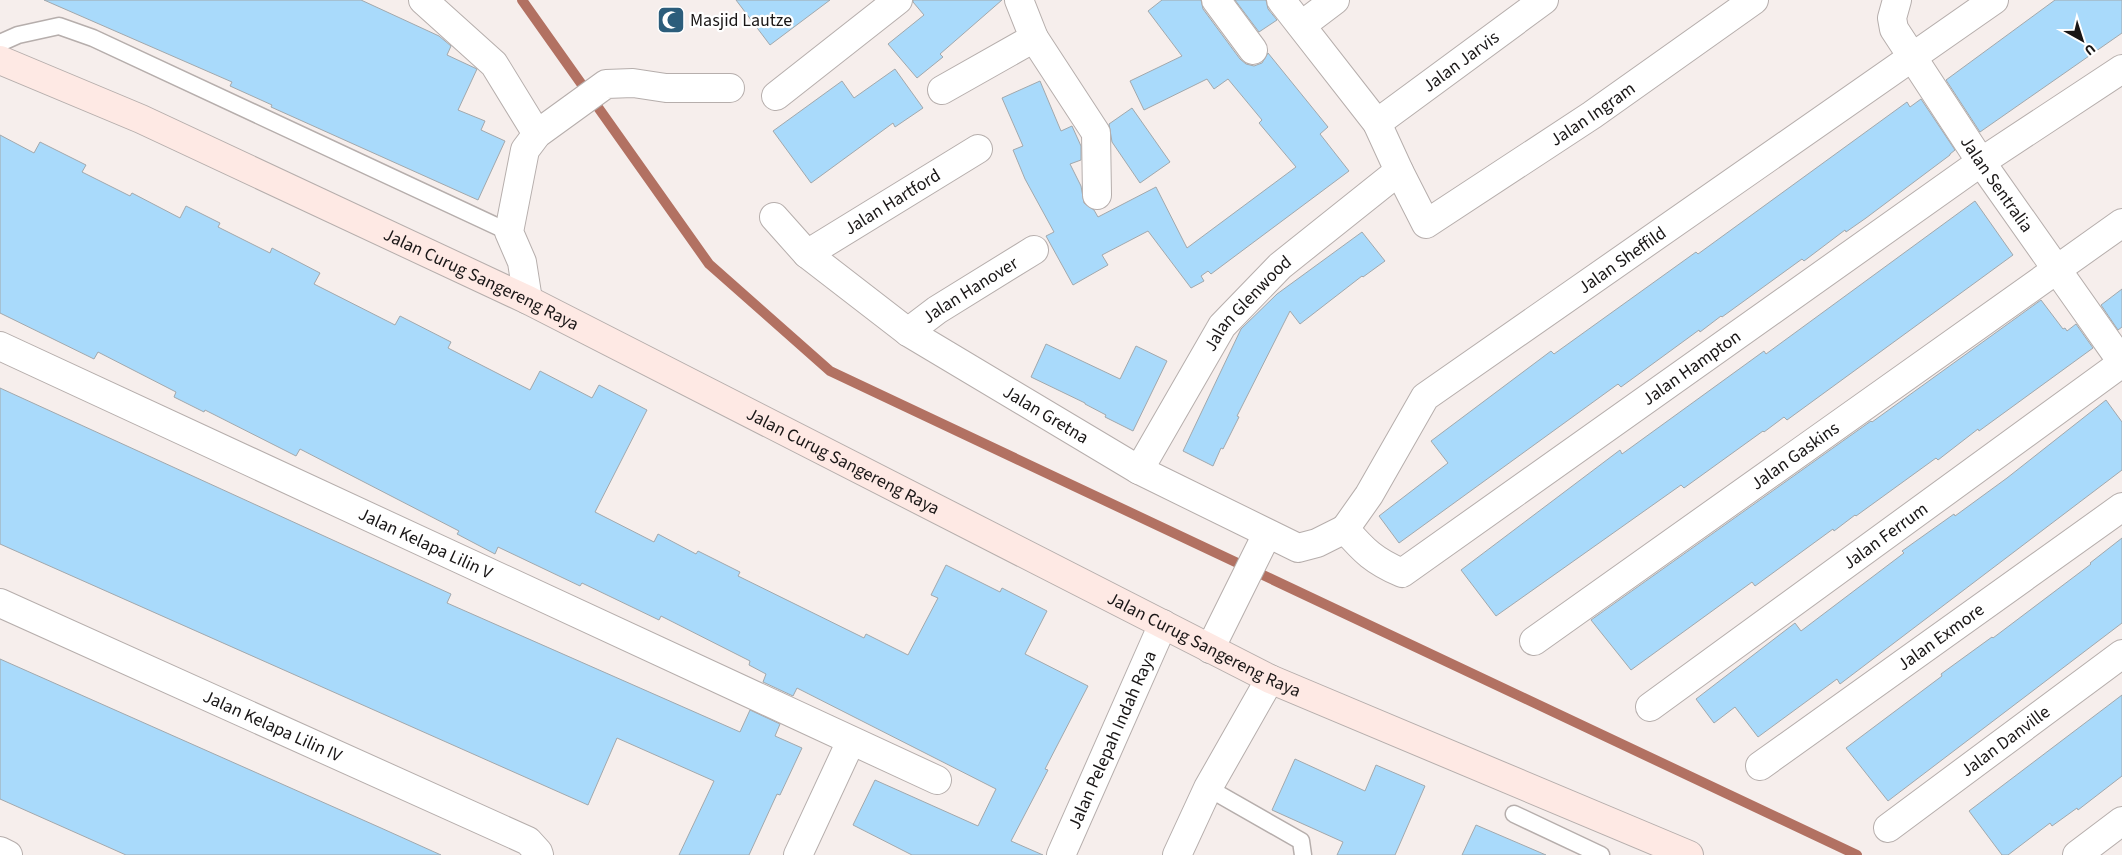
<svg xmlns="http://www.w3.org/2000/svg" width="2122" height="855" viewBox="0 0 2122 855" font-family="'Source Sans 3',sans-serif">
	<rect width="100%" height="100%" fill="#f6eeec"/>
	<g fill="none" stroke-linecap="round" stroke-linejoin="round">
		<!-- stream -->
		<polyline stroke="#b27162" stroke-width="10" points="522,0 709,264 830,371 1857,855"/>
	</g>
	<!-- building -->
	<g fill="#a9dafb" stroke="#a2a8ac">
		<polygon points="44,0 361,0 439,36 451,46 447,55 477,69 458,110 485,121 481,130 505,141 478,200 271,107 272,105 230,86 232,82"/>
		<polygon points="736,0 830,0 770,45"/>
		<polygon points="913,0 1002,0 940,54 943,57 917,78 888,44 924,15 913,2"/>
		<polygon points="1162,0 1201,0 1203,9 1240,59 1246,64 1254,66 1262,63 1268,53 1328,127 1320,134 1349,171 1211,274 1208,271 1201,276 1204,281 1191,288 1148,231 1102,255 1108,265 1073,285 1046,236 1054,232 1025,179 1013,150 1023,146 1002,98 1040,81 1061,131 1072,126 1081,146 1081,160 1070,164 1081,186 1084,203 1094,210 1098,217 1156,187 1187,248 1296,167 1259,123 1262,120 1228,79 1214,89 1207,79 1144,110 1130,81 1182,56 1148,11"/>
		<polygon points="1235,0 1266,0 1268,9 1277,20 1259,32"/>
		<polygon points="2055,0 2122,0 2122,33 1980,132 1946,80"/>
		<polygon points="895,69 923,108 895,127 893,123 811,183 773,131 842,81 854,98"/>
		<polygon points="1921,99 1955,150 1950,154 1950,155 1866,218 1846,232 1845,230 1804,261 1802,259 1722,317 1721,316 1700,332 1699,330 1621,387 1618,384 1399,543 1379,516 1448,463 1431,441 1551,351 1554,354 1696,252 1698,254 1907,102 1910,107"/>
		<polygon points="1132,108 1170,162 1140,183 1112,142 1109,124"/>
		<polygon points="0,135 34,153 40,142 86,165 82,172 130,196 132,193 180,218 186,206 220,223 218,227 270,253 272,248 320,273 314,284 395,325 400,316 451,342 448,348 530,390 540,371 592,398 599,385 647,410 595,512 654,542 658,534 696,554 698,551 740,572 738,576 864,638 866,634 908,655 938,598 931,595 946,565 1000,592 1002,588 1047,611 1025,654 1088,686 1045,769 1048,770 1011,841 1043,855 912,855 853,825 875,780 978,826 996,789 797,688 793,696 763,682 766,674 749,665 750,661 661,616 659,620 582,583 580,586 498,547 495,554 457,534 459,531 300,449 296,456 205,410 204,412 174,397 176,392 98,352 94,359 0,313"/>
		<polygon points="1975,201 2013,255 1787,420 1784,417 1764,432 1763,431 1684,488 1681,485 1496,616 1461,570 1620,450 1622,454 1764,351 1766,354"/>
		<polygon points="1362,232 1385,261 1363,277 1362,276 1300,324 1290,311 1237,416 1239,417 1223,449 1221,448 1213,466 1183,451 1241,329 1277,294"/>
		<polygon points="2122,289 2122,327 2118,330 2101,305"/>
		<polygon points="2041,300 2063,329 2065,328 2067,331 2076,324 2093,348 1979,431 1978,429 1938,460 1936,458 1856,516 1855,515 1834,531 1833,529 1755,586 1752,582 1631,670 1591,620 1871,421 1872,422"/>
		<polygon points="1046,344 1120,379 1136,346 1167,361 1133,431 1105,417 1106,415 1085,404 1085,403 1031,377"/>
		<polygon points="0,388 451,594 447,603 740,732 750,710 780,724 775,736 802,748 780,795 777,794 749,855 679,855 714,781 617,738 588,805 0,544"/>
		<polygon points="2106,400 2122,422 2122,470 1840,684 1837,679 1758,737 1735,707 1714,723 1696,699 1795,623 1801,631 1904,553 1902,551 1954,514 1955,516 2007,478"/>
		<polygon points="2122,538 2122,623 1888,801 1846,748 1942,676 1941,674 1992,637 1993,638 2091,564 2090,563"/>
		<polygon points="0,659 381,828 441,855 126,855 0,799"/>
		<polygon points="2122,695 2122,776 2078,810 2077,808 2052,826 2050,823 2008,855 2002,855 1969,811"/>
		<polygon points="1295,759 1365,791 1376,765 1425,786 1395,855 1337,855 1343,842 1272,810"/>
		<polygon points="1476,825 1546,855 1462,855"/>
	</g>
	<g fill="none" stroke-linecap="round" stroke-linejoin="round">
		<!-- service casing -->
		<g stroke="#b6aeac" stroke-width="19">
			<g id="service">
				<polyline points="0,43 18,35 59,26 93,38 509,232"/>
				<polyline points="1208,788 1301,841 1303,855"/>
				<polyline points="1514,814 1601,855"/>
			</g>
		</g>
		<!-- minor casing -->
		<g stroke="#b6aeac" stroke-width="30">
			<g id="minor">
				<polyline points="423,0 494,64 537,134"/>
				<polyline points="1216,0 1253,50"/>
				<path id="s1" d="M1281 0 1377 123 1399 171 1426 224 1592 115 1754 0"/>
				<path id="s2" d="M1897 0 1892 18 1894 29 1981 162 2122 362"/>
				<path id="s3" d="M1994 0 1425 397 1369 495 1345 529C1364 551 1374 561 1402 573L1981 162 2122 69"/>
				<polyline points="1302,25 1335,0"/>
				<polyline points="1034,38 1096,133 1097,195"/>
				<polyline points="942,90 1034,38 1019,0"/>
				<polyline points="776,96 898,0"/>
				<path id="s4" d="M1377 123 1544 0"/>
				<path id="s5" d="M774 217 807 254 908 332 1139 470 1298 548 1317 543 1345 529"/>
				<path id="s6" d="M807 254 978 149"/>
				<polyline points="528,300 522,262 509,232 525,150 537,134 606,84 633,83 666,88 730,88"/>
				<path id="s7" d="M908 332 937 310 1034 250"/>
				<path id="s8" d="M0 346 937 780"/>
				<path id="s9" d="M1139 470 1222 326 1280 266 1399 171"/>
				<path id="s10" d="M0 603 528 841 538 852 539 855"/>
				<path id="s11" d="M1534 641 2122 223"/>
				<polyline points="1210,649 1267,534"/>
				<path id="s12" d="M1650 707 2122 363"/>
				<path id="s13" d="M1760 766 2122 507"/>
				<path id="s14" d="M1888 828 2122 654"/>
				<polyline points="0,851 8,855"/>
				<polyline points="798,855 851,741"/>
				<polyline points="2077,855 2122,821"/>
			</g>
		</g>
		<!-- tertiary casing -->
		<g stroke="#b6aeac" stroke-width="30">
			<g id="tertiary">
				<path id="s15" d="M1061 855 1163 624"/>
				<polyline points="1177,855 1208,788 1270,679"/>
			</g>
		</g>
		<!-- secondary casing -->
		<g stroke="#b6aeac" stroke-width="30">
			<g id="secondary">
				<path id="s16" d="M0 60 141 119 528 300 1270 679 1689 855"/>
			</g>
		</g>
		<!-- service -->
		<use href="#service" stroke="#fff" stroke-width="16"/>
		<!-- minor -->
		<use href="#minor" stroke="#fff" stroke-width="28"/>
		<!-- tertiary -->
		<use href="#tertiary" stroke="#fff" stroke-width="28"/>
		<!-- secondary -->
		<use href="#secondary" stroke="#fee9e4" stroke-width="28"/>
	</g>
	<!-- icons -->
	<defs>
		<g id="mosque-square" transform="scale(1.4375)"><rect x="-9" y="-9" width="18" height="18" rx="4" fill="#2c5d7b" stroke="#fff"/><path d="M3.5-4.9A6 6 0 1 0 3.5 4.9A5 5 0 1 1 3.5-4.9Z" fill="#fff"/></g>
	</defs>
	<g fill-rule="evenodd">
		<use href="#mosque-square" x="671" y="20"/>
	</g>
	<g text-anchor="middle" stroke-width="4.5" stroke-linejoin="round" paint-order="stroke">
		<!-- poi labels -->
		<g font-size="18" fill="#191616" stroke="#fff" text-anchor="start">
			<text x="690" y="26">Masjid Lautze</text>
		</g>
		<!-- street labels -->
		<g font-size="18" fill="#191616" stroke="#fff">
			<text dy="6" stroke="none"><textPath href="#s4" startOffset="104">Jalan Jarvis</textPath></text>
			<text dy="6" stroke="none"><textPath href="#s1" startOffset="468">Jalan Ingram</textPath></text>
			<text dy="6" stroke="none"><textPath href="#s2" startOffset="216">Jalan Sentralia</textPath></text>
			<text dy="6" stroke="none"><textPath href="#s6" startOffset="100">Jalan Hartford</textPath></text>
			<text transform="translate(1622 260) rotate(-35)" y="6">Jalan Sheffild</text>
			<text dy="6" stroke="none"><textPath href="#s16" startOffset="529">Jalan Curug Sangereng Raya</textPath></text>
			<text dy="6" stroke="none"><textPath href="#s7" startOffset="75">Jalan Hanover</textPath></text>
			<text dy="6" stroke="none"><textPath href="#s9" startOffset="200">Jalan Glenwood</textPath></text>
			<text dy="6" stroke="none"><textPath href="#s3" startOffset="1276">Jalan Hampton</textPath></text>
			<text dy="6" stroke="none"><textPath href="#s5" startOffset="338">Jalan Gretna</textPath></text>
			<text dy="6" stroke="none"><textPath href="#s11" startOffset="320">Jalan Gaskins</textPath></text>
			<text dy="6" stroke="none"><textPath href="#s16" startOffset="934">Jalan Curug Sangereng Raya</textPath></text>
			<text dy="6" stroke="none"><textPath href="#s12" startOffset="291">Jalan Ferrum</textPath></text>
			<text dy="6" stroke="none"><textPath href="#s8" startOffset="469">Jalan Kelapa Lilin V</textPath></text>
			<text dy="6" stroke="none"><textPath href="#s13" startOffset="222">Jalan Exmore</textPath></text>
			<text dy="6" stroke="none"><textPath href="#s16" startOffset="1339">Jalan Curug Sangereng Raya</textPath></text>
			<text dy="6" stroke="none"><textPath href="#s10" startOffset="299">Jalan Kelapa Lilin IV</textPath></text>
			<text dy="6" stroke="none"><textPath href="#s15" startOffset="126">Jalan Pelepah Indah Raya</textPath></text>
			<text dy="6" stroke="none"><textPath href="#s14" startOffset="146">Jalan Danville</textPath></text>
		</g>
	</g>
	<!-- north arrow -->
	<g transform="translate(2082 40) rotate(141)" stroke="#ffffff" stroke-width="4" paint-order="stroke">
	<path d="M0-4L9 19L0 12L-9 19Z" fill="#191616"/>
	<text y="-8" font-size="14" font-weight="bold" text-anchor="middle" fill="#191616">U</text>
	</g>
</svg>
